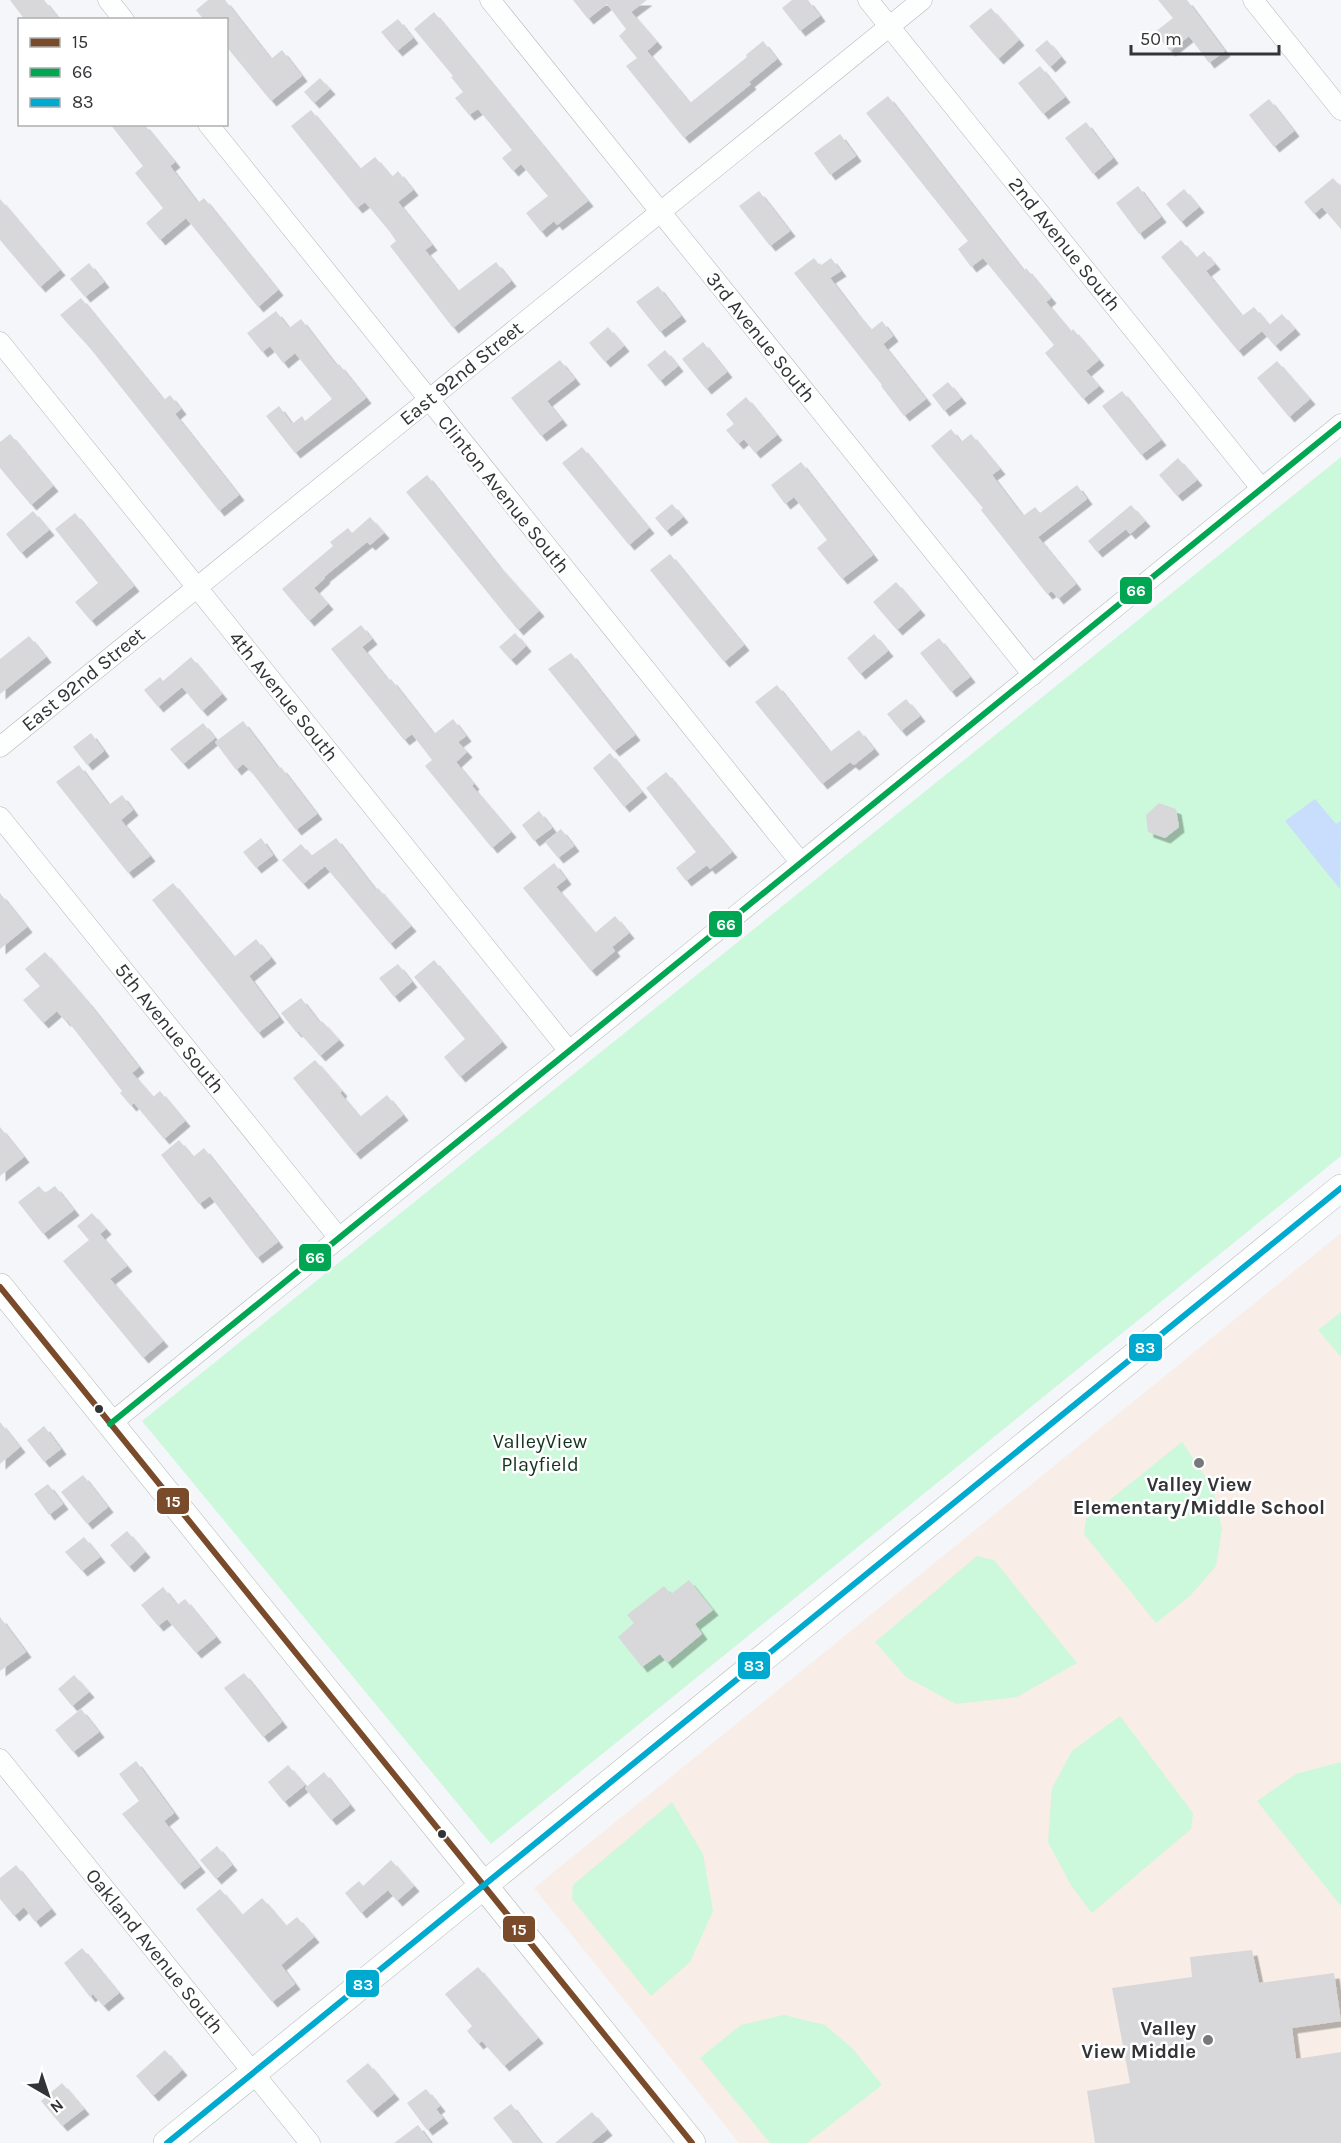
<svg xmlns="http://www.w3.org/2000/svg" width="1341" height="2143" viewBox="0 0 1341 2143" font-family="Karla,sans-serif">
	<defs>
		<filter id="shadow"><feDropShadow dx="5.5" dy="5.5" stdDeviation="0" flood-color="#0004"/></filter>
	</defs>
	<rect width="100%" height="100%" fill="#f4f6fa"/>
	<!-- education -->
	<polygon fill="#f8eee7" points="1341,1233 1341,2143 739,2143 534,1888"/>
	<!-- green -->
	<g fill="#ccf8db">
		<polygon points="1341,457 1341,1156 491,1844 142,1421"/>
		<polygon points="1341,1312 1341,1357 1318,1330"/>
		<polygon points="1182,1442 1213,1488 1222,1529 1216,1566 1190,1596 1156,1623 1084,1534 1086,1519"/>
		<polygon points="977,1556 994,1560 1077,1663 1017,1697 956,1704 906,1677 875,1642"/>
		<polygon points="1120,1716 1193,1813 1191,1829 1092,1913 1072,1887 1048,1842 1052,1788 1072,1751"/>
		<polygon points="1341,1762 1341,1906 1257,1801 1296,1774"/>
		<polygon points="672,1802 703,1854 713,1911 690,1962 651,1996 572,1899 573,1885"/>
		<polygon points="784,2015 825,2025 853,2049 882,2085 807,2143 770,2143 700,2058 741,2025"/>
	</g>
	<!-- water -->
	<polygon fill="#c9defc" points="1315,799 1336,824 1341,821 1340,889 1285,821"/>
	<!-- building -->
	<g fill="#d8d8da" filter="url(#shadow)">
		<polygon points="10,0 44,0 60,20 25,20"/>
		<polygon points="208,0 225,0 271,59 282,50 302,76 271,101 226,46 226,20 204,20 196,10"/>
		<polygon points="573,0 647,0 631,12 657,42 647,51 690,103 747,57 746,55 763,41 777,59 749,82 751,84 684,138 626,66 637,58 619,36 626,29 607,4 588,19"/>
		<polygon points="792,0 808,0 820,16 800,31 782,8"/>
		<polygon points="1158,0 1187,0 1225,51 1209,63 1189,36 1170,51 1155,32 1173,18"/>
		<polygon points="991,8 1019,40 998,59 969,26"/>
		<polygon points="434,12 588,201 557,225 554,221 541,232 526,213 548,196 521,164 513,171 502,158 512,150 478,109 469,115 455,98 463,92 451,77 453,76 414,29"/>
		<polygon points="398,19 413,38 397,51 381,32"/>
		<polygon points="1047,40 1061,57 1050,67 1035,50"/>
		<polygon points="1040,66 1065,97 1043,114 1018,83"/>
		<polygon points="320,78 330,89 314,103 304,92"/>
		<polygon points="888,96 1024,271 1026,268 1051,298 1046,302 1071,332 1073,329 1099,360 1086,371 1099,386 1083,399 1045,353 1054,345 983,258 971,267 958,249 968,241 866,113"/>
		<polygon points="1269,99 1294,131 1274,147 1249,115"/>
		<polygon points="311,110 360,169 375,157 392,177 398,171 413,190 398,202 432,245 425,250 458,291 496,262 511,281 453,328 390,246 396,241 390,232 365,202 357,208 291,126"/>
		<polygon points="1086,122 1113,158 1093,174 1065,138"/>
		<polygon points="110,124 144,124 175,162 170,166 198,203 204,198 278,290 258,307 186,218 160,240 146,223 163,208 135,173 143,166"/>
		<polygon points="840,134 856,156 830,175 814,153"/>
		<polygon points="1333,178 1341,187 1341,229 1322,207 1314,214 1304,202"/>
		<polygon points="1138,186 1161,217 1139,234 1116,203"/>
		<polygon points="1184,189 1199,207 1181,222 1166,204"/>
		<polygon points="759,191 790,231 770,246 739,206"/>
		<polygon points="0,199 60,270 40,287 0,240"/>
		<polygon points="1181,240 1196,258 1204,251 1215,264 1206,271 1242,316 1254,307 1269,325 1238,351 1161,257"/>
		<polygon points="814,258 820,266 831,258 841,271 830,278 855,311 871,330 882,321 893,336 883,344 926,399 904,416 881,386 882,385 794,273"/>
		<polygon points="89,263 104,282 85,297 70,279"/>
		<polygon points="658,286 681,316 660,332 636,302"/>
		<polygon points="81,298 164,400 170,395 181,409 175,414 239,495 219,511 90,348 60,315"/>
		<polygon points="276,311 289,328 301,319 337,366 339,364 366,398 295,453 266,416 279,406 292,424 302,416 305,421 332,399 295,353 283,363 270,346 262,352 247,333"/>
		<polygon points="1282,314 1295,329 1275,346 1262,331"/>
		<polygon points="608,327 624,346 605,362 589,343"/>
		<polygon points="703,342 727,372 706,389 682,359"/>
		<polygon points="665,350 678,366 660,381 647,365"/>
		<polygon points="560,360 575,379 547,401 562,420 541,436 511,398"/>
		<polygon points="1277,361 1310,399 1289,417 1257,378"/>
		<polygon points="948,382 961,398 944,411 932,395"/>
		<polygon points="1122,391 1161,440 1141,455 1102,406"/>
		<polygon points="746,397 777,435 755,453 744,439 738,444 726,430 734,424 726,414"/>
		<polygon points="951,429 961,442 971,434 1000,469 992,475 1023,516 1035,507 1040,513 1077,485 1087,499 1038,537 1076,584 1058,599 1052,591 1047,594 981,510 983,508 931,446"/>
		<polygon points="10,434 53,486 31,505 0,468 0,442"/>
		<polygon points="582,447 649,528 629,545 562,463"/>
		<polygon points="1178,458 1197,480 1177,496 1159,475"/>
		<polygon points="801,462 873,555 842,579 817,548 827,540 794,497 785,504 771,485"/>
		<polygon points="427,475 498,565 539,611 518,630 406,492"/>
		<polygon points="672,504 683,517 666,531 655,518"/>
		<polygon points="1131,505 1145,521 1130,534 1126,529 1097,552 1088,541"/>
		<polygon points="33,511 49,530 21,553 6,534"/>
		<polygon points="75,513 134,586 91,621 75,602 98,583 55,529"/>
		<polygon points="370,517 384,533 370,545 367,542 324,577 325,578 314,588 328,604 309,621 282,589 333,546 330,542 348,528 352,533"/>
		<polygon points="670,554 744,645 724,662 650,570"/>
		<polygon points="896,582 920,610 897,630 873,602"/>
		<polygon points="361,625 372,639 362,647 389,681 391,679 434,734 453,719 466,736 458,742 467,752 456,762 474,784 472,786 511,832 492,848 425,766 432,760 412,734 404,740 331,649"/>
		<polygon points="515,633 526,646 511,660 499,647"/>
		<polygon points="874,634 888,651 860,674 847,658"/>
		<polygon points="29,636 46,657 0,694 0,659"/>
		<polygon points="939,638 970,677 951,692 920,653"/>
		<polygon points="571,653 635,735 614,751 548,669"/>
		<polygon points="191,657 222,694 202,711 182,687 158,707 144,690 160,677 163,681"/>
		<polygon points="777,685 830,752 859,730 874,749 854,765 850,762 822,784 755,702"/>
		<polygon points="906,699 920,716 901,731 887,714"/>
		<polygon points="243,721 279,769 281,767 317,814 296,830 250,770 243,764 236,770 215,742"/>
		<polygon points="203,723 215,738 183,764 170,749"/>
		<polygon points="91,733 104,751 87,765 73,747"/>
		<polygon points="610,753 642,792 624,807 593,768"/>
		<polygon points="79,765 109,805 122,795 133,810 121,820 150,856 128,873 56,782"/>
		<polygon points="666,772 732,852 710,869 707,865 686,881 676,868 696,852 646,788"/>
		<polygon points="1159,803 1176,809 1179,827 1165,838 1148,832 1146,815"/>
		<polygon points="539,811 552,828 534,841 522,825"/>
		<polygon points="561,829 574,846 558,858 545,842"/>
		<polygon points="261,838 273,855 256,868 243,852"/>
		<polygon points="336,838 376,890 378,888 411,926 390,944 325,866 303,884 282,860 301,844 311,856"/>
		<polygon points="554,863 566,879 556,887 595,933 615,916 629,933 612,947 615,951 591,971 523,888"/>
		<polygon points="173,883 234,957 256,939 271,958 249,976 279,1017 258,1033 152,900"/>
		<polygon points="0,893 27,927 0,949"/>
		<polygon points="45,952 88,1002 139,1067 132,1073 153,1097 160,1091 185,1121 164,1139 134,1103 131,1106 120,1093 122,1091 67,1020 65,1021 57,1011 43,1023 23,1000 40,986 25,969"/>
		<polygon points="434,960 502,1042 460,1077 444,1057 465,1039 414,977"/>
		<polygon points="398,964 412,982 394,997 379,978"/>
		<polygon points="301,998 320,1023 322,1021 339,1040 320,1056 298,1031 296,1032 281,1013"/>
		<polygon points="315,1060 342,1091 340,1093 360,1117 387,1095 403,1115 355,1154 293,1078"/>
		<polygon points="0,1127 24,1157 0,1176"/>
		<polygon points="179,1140 193,1157 204,1148 278,1242 257,1258 210,1196 199,1204 161,1155"/>
		<polygon points="39,1186 45,1193 55,1186 74,1210 43,1234 18,1202"/>
		<polygon points="92,1213 106,1229 100,1234 127,1266 110,1279 163,1341 143,1358 63,1261 89,1240 77,1226"/>
		<polygon points="0,1422 20,1447 0,1464"/>
		<polygon points="44,1426 61,1449 44,1462 27,1440"/>
		<polygon points="83,1475 108,1507 87,1524 61,1492"/>
		<polygon points="48,1484 63,1504 49,1515 34,1494"/>
		<polygon points="127,1531 145,1552 129,1567 110,1545"/>
		<polygon points="84,1537 100,1557 82,1571 65,1552"/>
		<polygon points="689,1580 713,1610 695,1624 702,1634 667,1663 660,1654 642,1667 618,1637 634,1623 627,1615 664,1586 671,1594"/>
		<polygon points="163,1587 177,1605 185,1599 216,1637 196,1653 167,1619 158,1626 141,1605"/>
		<polygon points="0,1617 26,1652 0,1671"/>
		<polygon points="244,1673 282,1722 263,1737 224,1688"/>
		<polygon points="74,1675 89,1692 72,1706 58,1689"/>
		<polygon points="81,1709 99,1732 73,1752 55,1730"/>
		<polygon points="136,1761 174,1813 164,1821 200,1867 179,1884 122,1814 139,1801 119,1774"/>
		<polygon points="288,1765 305,1785 284,1802 268,1782"/>
		<polygon points="324,1772 350,1805 331,1820 305,1788"/>
		<polygon points="217,1846 232,1865 216,1879 200,1860"/>
		<polygon points="391,1860 414,1886 397,1901 388,1890 361,1913 345,1893 359,1881 363,1886"/>
		<polygon points="16,1865 51,1909 35,1922 24,1907 14,1916 0,1899 0,1878"/>
		<polygon points="220,1889 242,1915 262,1898 286,1926 297,1917 314,1937 281,1965 295,1984 272,2002 196,1909"/>
		<polygon points="82,1948 119,1993 103,2006 93,1994 90,1997 64,1963"/>
		<polygon points="1252,1950 1259,1983 1334,1973 1341,2021 1292,2028 1296,2059 1341,2052 1341,2143 1095,2143 1087,2091 1130,2083 1112,1988 1192,1977 1190,1957"/>
		<polygon points="478,1967 538,2038 504,2066 482,2041 478,2044 467,2031 472,2026 445,1994"/>
		<polygon points="165,2050 182,2070 153,2096 136,2076"/>
		<polygon points="368,2063 394,2094 372,2112 346,2081"/>
		<polygon points="62,2083 84,2109 62,2126 41,2101"/>
		<polygon points="426,2089 440,2106 436,2109 443,2118 427,2130 407,2103"/>
		<polygon points="511,2104 541,2143 513,2143 493,2118"/>
		<polygon points="592,2112 607,2130 591,2143 555,2143"/>
		<polygon points="418,2125 431,2143 394,2143"/>
	</g>
	<g fill="none" stroke-linecap="round" stroke-linejoin="round">
		<!-- street casing -->
		<g stroke="#b5b6b9" stroke-width="21">
			<g id="street">
				<polyline points="108,0 124,20"/>
				<polyline points="490,0 1033,675"/>
				<polyline points="868,0 1261,488"/>
				<polyline points="1253,0 1341,110"/>
				<polyline points="208,124 801,863"/>
				<polyline points="0,342 569,1051"/>
				<polyline points="0,747 922,0"/>
				<polyline points="0,817 339,1238"/>
				<polyline points="110,1424 1341,424"/>
				<polyline points="0,1759 310,2143"/>
			</g>
		</g>
		<!-- secondary casing -->
		<g stroke="#b5b6b9" stroke-width="28">
			<g id="secondary">
				<polyline points="0,1287 692,2143"/>
				<polyline points="167,2143 1341,1188"/>
			</g>
		</g>
		<!-- street -->
		<use href="#street" stroke="#fdfefe" stroke-width="20"/>
		<!-- secondary -->
		<use href="#secondary" stroke="#fdfefe" stroke-width="27"/>
		<!-- bus-1 casing -->
		<g stroke="#fff" stroke-width="10">
			<polyline id="bus-1" points="0,1287 692,2143"/>
		</g>
		<!-- bus-2 casing -->
		<g stroke="#fff" stroke-width="10">
			<polyline id="bus-2" points="110,1424 1341,424"/>
		</g>
		<!-- bus-3 casing -->
		<g stroke="#fff" stroke-width="10">
			<polyline id="bus-3" points="167,2143 1341,1188"/>
		</g>
		<!-- bus-1 -->
		<use href="#bus-1" stroke="#7a4b2a" stroke-width="6"/>
		<!-- bus-2 -->
		<use href="#bus-2" stroke="#00a651" stroke-width="6"/>
		<!-- bus-3 -->
		<use href="#bus-3" stroke="#00a9ce" stroke-width="6"/>
	</g>
	<!-- markers -->
	<g fill="#333437" stroke="#fff" stroke-width="2">
		<circle cx="99" cy="1409" r="5"/>
		<circle cx="442" cy="1834" r="5"/>
	</g>
	<g fill="#77787b" stroke="#fff" stroke-width="2">
		<circle cx="1199" cy="1463" r="6"/>
		<circle cx="1208" cy="2040" r="6"/>
	</g>
	<g text-anchor="middle" stroke-width="5" stroke-linejoin="round" paint-order="stroke">
		<!-- street labels -->
		<g font-size="20" fill="#333437" stroke="#fff">
			<text transform="translate(1065 244) rotate(51)" y="7">2nd Avenue South</text>
			<text transform="translate(761 337) rotate(51)" y="7">3rd Avenue South</text>
			<text transform="translate(461 373) rotate(-39)" y="7">East 92nd Street</text>
			<text transform="translate(504 494) rotate(51)" y="7">Clinton Avenue South</text>
			<text transform="translate(83 679) rotate(-39)" y="7">East 92nd Street</text>
			<text transform="translate(284 696) rotate(51)" y="7">4th Avenue South</text>
			<text transform="translate(170 1028) rotate(51)" y="7">5th Avenue South</text>
			<text transform="translate(155 1951) rotate(51)" y="7">Oakland Avenue South</text>
		</g>
		<!-- park labels -->
		<g font-size="20" fill="#12341e" stroke="#fff">
			<text x="540" y="1448">ValleyView<tspan x="540" dy="23">Playfield</tspan></text>
		</g>
		<!-- poi labels -->
		<g font-size="20" font-weight="bold" fill="#333437" stroke="#fff">
			<text x="1199" y="1491">Valley View<tspan x="1199" dy="23">Elementary/Middle School</tspan></text>
			<text x="1196" y="2035" text-anchor="end">Valley<tspan x="1196" dy="23">View Middle</tspan></text>
		</g>
	</g>
	<g stroke="#fff" stroke-width="2">
		<rect x="1119" y="576" width="34" height="29" rx="6" fill="#00a651"/>
		<rect x="708" y="910" width="35" height="28" rx="6" fill="#00a651"/>
		<rect x="298" y="1243" width="34" height="29" rx="6" fill="#00a651"/>
		<rect x="1128" y="1333" width="35" height="29" rx="6" fill="#00a9ce"/>
		<rect x="156" y="1487" width="34" height="28" rx="6" fill="#7a4b2a"/>
		<rect x="737" y="1651" width="34" height="29" rx="6" fill="#00a9ce"/>
		<rect x="502" y="1915" width="34" height="28" rx="6" fill="#7a4b2a"/>
		<rect x="345" y="1969" width="35" height="29" rx="6" fill="#00a9ce"/>
	</g>
	<g font-size="16" text-anchor="middle" font-weight="bold" fill="#fff">
		<text x="1136" y="596">66</text>
		<text x="726" y="930">66</text>
		<text x="315" y="1263">66</text>
		<text x="1145" y="1353">83</text>
		<text x="173" y="1507">15</text>
		<text x="754" y="1671">83</text>
		<text x="519" y="1935">15</text>
		<text x="363" y="1990">83</text>
	</g>
	<!-- legend -->
	<rect x="18" y="18" width="210" height="108" fill="#ffffff" stroke="#adaeaf" stroke-width="1.5"/>
	<rect x="30" y="38" width="30" height="9" fill="#7a4b2a" stroke="#adaeaf" stroke-width="1.5"/>
	<text x="72" y="48" font-size="18" fill="#333437">15</text>
	<rect x="30" y="68" width="30" height="9" fill="#00a651" stroke="#adaeaf" stroke-width="1.5"/>
	<text x="72" y="78" font-size="18" fill="#333437">66</text>
	<rect x="30" y="98" width="30" height="9" fill="#00a9ce" stroke="#adaeaf" stroke-width="1.5"/>
	<text x="72" y="108" font-size="18" fill="#333437">83</text>
	<!-- north arrow -->
	<g transform="translate(48 2095) rotate(141)" stroke="#ffffff" stroke-width="4.5" paint-order="stroke">
	<path d="M0-4.5L10 22L0 15L-10 22Z" fill="#333437"/>
	<text y="-9" font-size="16" font-weight="bold" text-anchor="middle" fill="#333437">N</text>
	</g>
	<!-- scale -->
	<path d="M1131 45v9h148v-9" fill="none" stroke="#333437" stroke-width="3"/>
	<text x="1140" y="45" font-size="18" fill="#333437" stroke="#ffffff" stroke-width="4.5" paint-order="stroke">50 m</text>
</svg>
